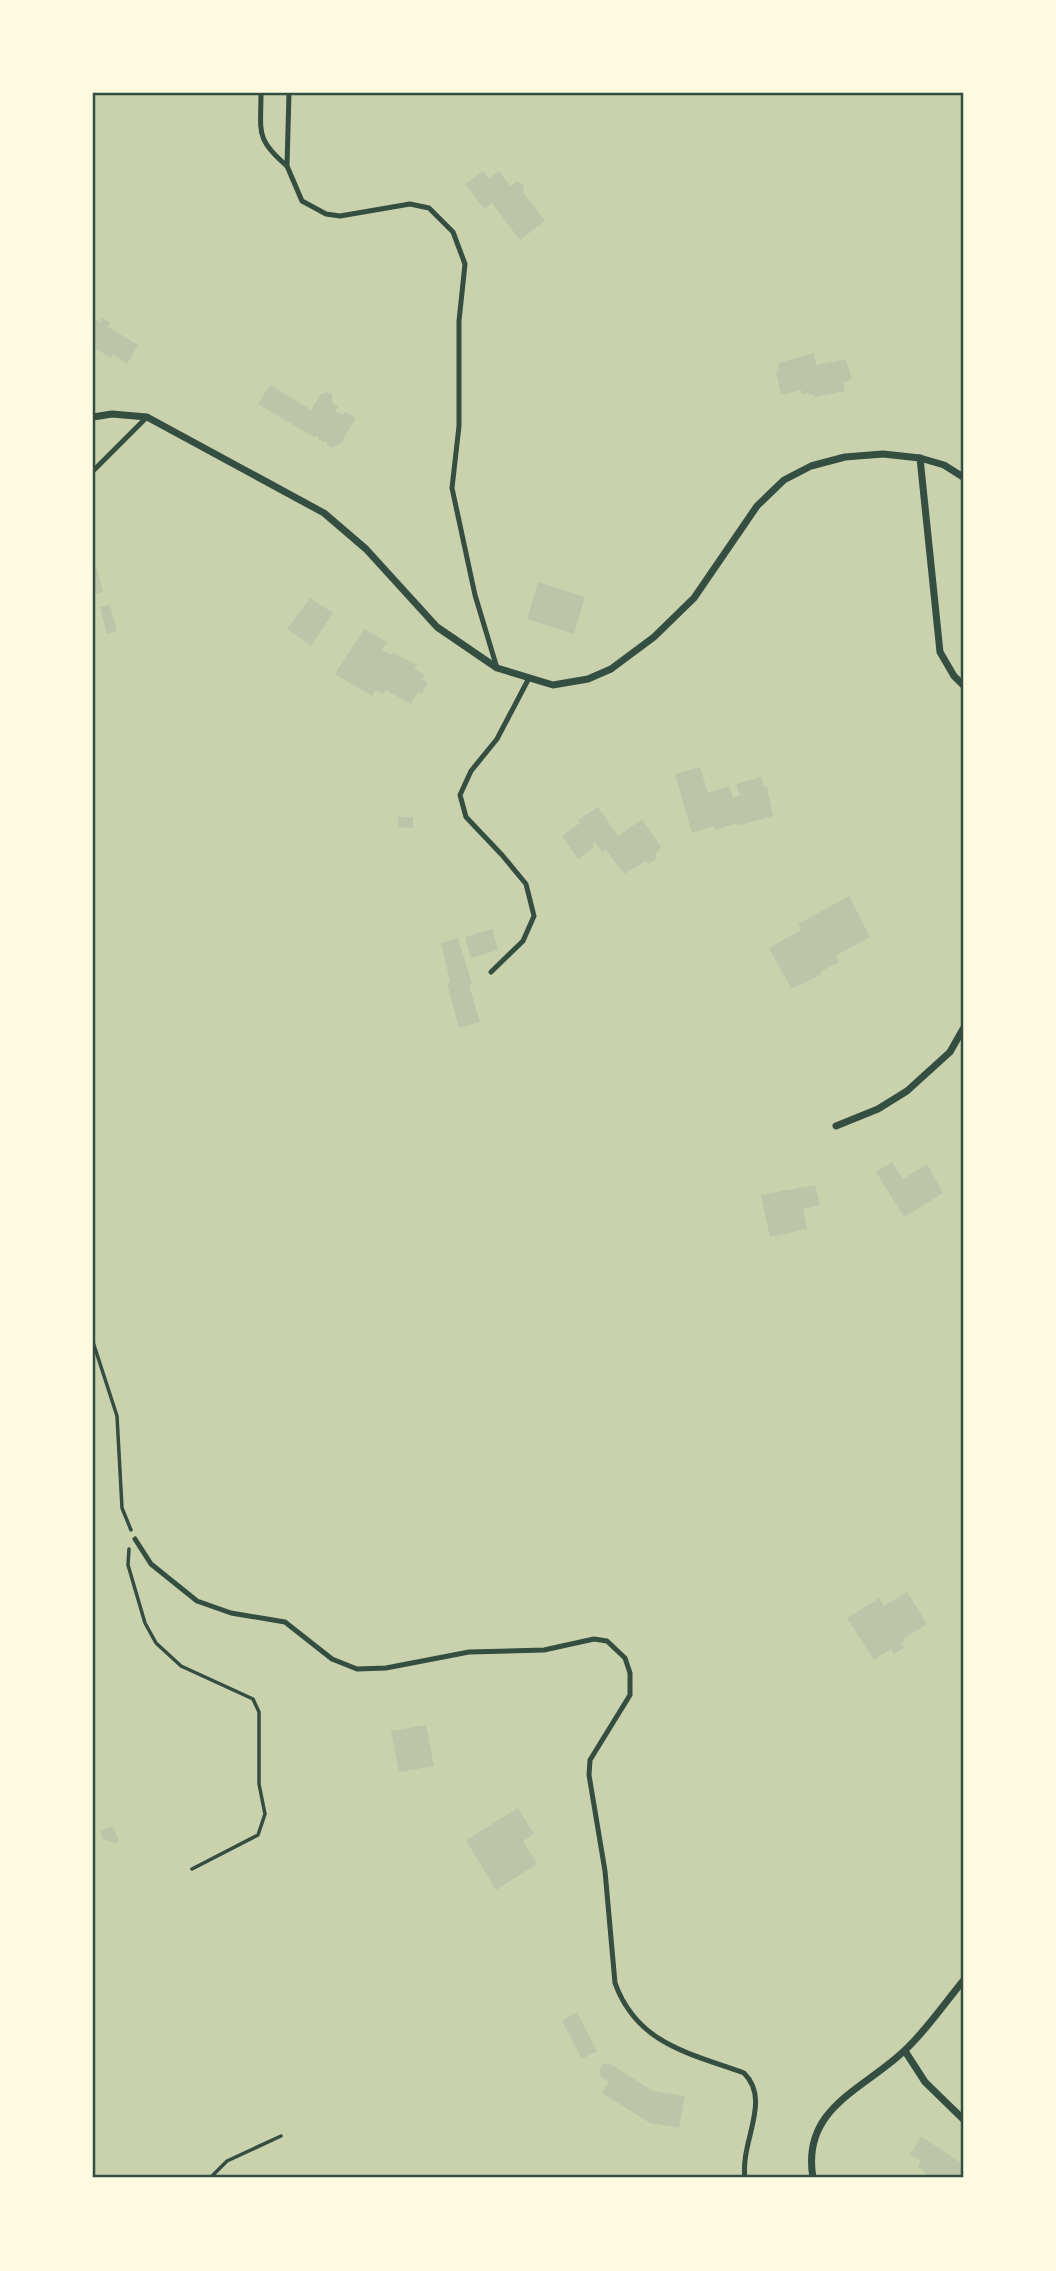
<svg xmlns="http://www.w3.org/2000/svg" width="1056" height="2271" viewBox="0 0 1056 2271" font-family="'Alegreya Sans',sans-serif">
	<rect width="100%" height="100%" fill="#e9edc9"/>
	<!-- green -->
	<rect fill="#cad2ad" x="93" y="93" width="870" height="2085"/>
	<!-- building -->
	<g fill="#bcc5a7">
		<polygon points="483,171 489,178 499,171 510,186 516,182 521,183 524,187 523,192 545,221 520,240 492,203 484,209 465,184"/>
		<polygon points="93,317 100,322 102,318 111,323 108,327 138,345 127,364 113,354 111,358 93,347"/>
		<polygon points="814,353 816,365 846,359 852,380 843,382 845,391 814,397 813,394 809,395 809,393 802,394 801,390 781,395 776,372 779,371 778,363"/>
		<polygon points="270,385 311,410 321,394 327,392 332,395 332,403 338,407 335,411 343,415 345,412 356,418 341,443 332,448 327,445 327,441 324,442 318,439 318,436 314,437 258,404"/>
		<polygon points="93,565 96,565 103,592 93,595"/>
		<polygon points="538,582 585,597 574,634 527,619"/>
		<polygon points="310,598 333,613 311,646 287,629"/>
		<polygon points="110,605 117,631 107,634 100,607"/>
		<polygon points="364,629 387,642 382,650 391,655 392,652 417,665 414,669 425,675 422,679 428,682 422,694 418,692 411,704 386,690 384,694 376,690 372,696 335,674"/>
		<polygon points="700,767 708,793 729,786 733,797 740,796 736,784 761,777 764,787 767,787 773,816 737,826 737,823 715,830 714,826 692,833 675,774"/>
		<polygon points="598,807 618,836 642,819 661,847 655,855 657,858 649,864 646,861 624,874 606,850 602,852 595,842 593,845 594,847 578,859 562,836 580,823 578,820"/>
		<polygon points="398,817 413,817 413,828 398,827"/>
		<polygon points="849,896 870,937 835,956 839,962 820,972 822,974 803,984 791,988 769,948 801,930 798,924"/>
		<polygon points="492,929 498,950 471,958 465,937"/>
		<polygon points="458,938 472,984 469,985 480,1022 459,1028 447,983 450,982 441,943"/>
		<polygon points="892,1162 903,1179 927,1164 943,1193 904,1217 876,1172"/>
		<polygon points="815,1185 820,1205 803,1209 807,1229 770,1237 761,1195"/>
		<polygon points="907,1592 927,1624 903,1639 905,1641 901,1644 904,1648 894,1654 891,1649 874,1660 847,1618 879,1598 884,1606"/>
		<polygon points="426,1725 434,1766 399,1772 391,1731"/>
		<polygon points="518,1808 534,1834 523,1841 537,1864 496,1890 466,1840"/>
		<polygon points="113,1826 119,1841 115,1843 103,1839 100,1831"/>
		<polygon points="577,2012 597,2051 582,2059 562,2021"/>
		<polygon points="603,2064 610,2064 653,2091 685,2096 679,2128 650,2123 602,2093 609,2082 601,2077 599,2071"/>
		<polygon points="921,2136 963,2164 963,2178 930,2178 918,2166 921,2161 910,2155"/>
	</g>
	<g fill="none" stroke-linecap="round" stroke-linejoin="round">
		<!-- path -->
		<g stroke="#344e41" stroke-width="3.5">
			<polyline points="93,1342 117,1416 122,1508 131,1530"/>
			<polyline points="129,1549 128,1565 145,1623 156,1643 181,1666 253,1699 259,1712 259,1784 265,1814 258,1835 192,1869"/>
			<polyline points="210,2178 227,2161 281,2136"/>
		</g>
		<!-- service -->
		<g stroke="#344e41" stroke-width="5">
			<path d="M261 93C261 132 255 139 287 166"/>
			<polyline points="289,93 287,166 302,201 326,214 340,216 410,204 429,208 453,232 465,264 459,321 459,426 452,488 475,595 497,668"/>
			<polyline points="93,471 147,417"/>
			<polyline points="491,972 523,941 534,916 526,884 502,855 466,817 460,795 471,771 497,739 529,678"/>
			<path d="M135 1539 151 1564 197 1601 231 1613 285 1622 332 1659 357 1669 386 1668 469 1652 544 1650 594 1639 607 1641 625 1658 630 1673V1695L590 1760 589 1775 605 1871 615 1983C637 2044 689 2053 744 2073 772 2101 740 2141 745 2178"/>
		</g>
		<!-- minor -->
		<g stroke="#344e41" stroke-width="7">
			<polyline points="93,417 112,414 147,417 324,513 366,549 437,627 497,668 553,685 588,679 611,669 654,637 694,598 757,506 784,480 811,466 845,457 883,454 920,458 944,465 963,477"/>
			<polyline points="920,458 940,652 954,676 963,685"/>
			<polyline points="836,1126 878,1109 907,1091 950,1052 963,1029"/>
			<polyline points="905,2051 925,2082 963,2119"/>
			<path d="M813 2178C801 2108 863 2090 904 2051 926 2031 944 2004 963 1981"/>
		</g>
	</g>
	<!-- border -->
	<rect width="1056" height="2271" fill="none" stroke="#fefae0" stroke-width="189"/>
	<rect x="94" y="94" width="868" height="2082" fill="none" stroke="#344e41" stroke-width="2.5"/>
</svg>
